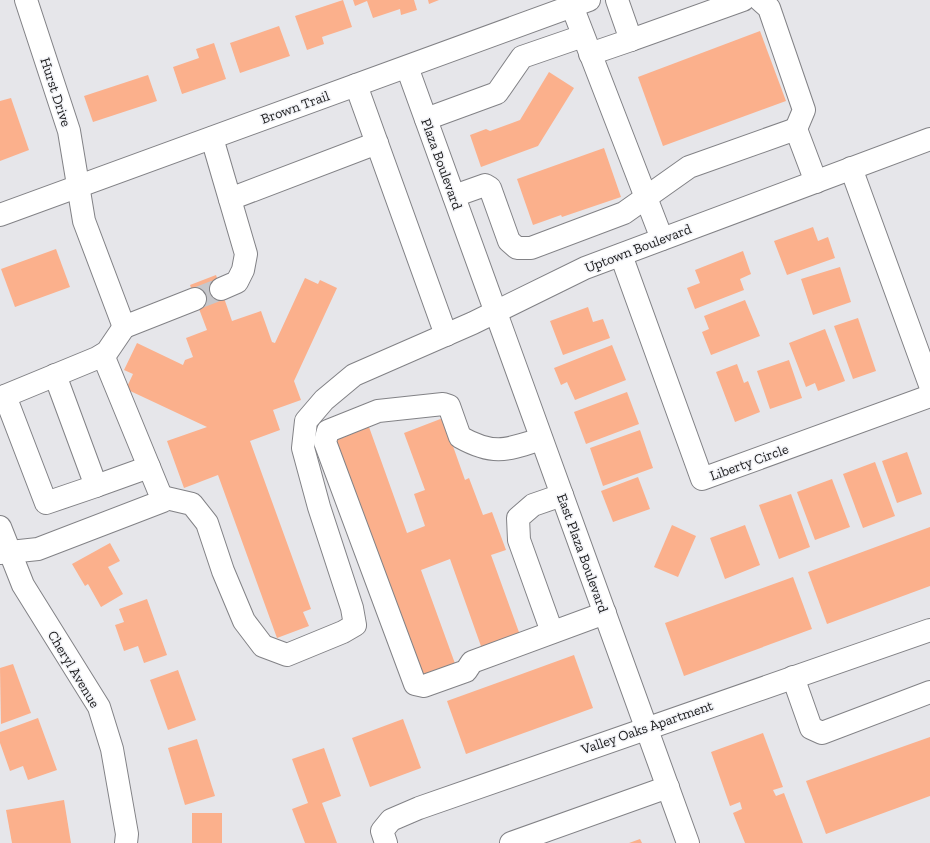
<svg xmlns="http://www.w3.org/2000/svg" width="930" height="843" viewBox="0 0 930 843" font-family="'Zilla Slab',serif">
	<rect width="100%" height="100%" fill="#e6e6ea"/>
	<!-- building -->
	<g fill="#fbb08c">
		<polygon points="343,0 352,27 322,37 324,44 307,50 295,16"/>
		<polygon points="353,0 414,0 417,10 401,15 400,9 373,18 367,1 355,6"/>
		<polygon points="428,0 439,0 429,4"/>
		<polygon points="279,26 290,56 240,73 230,43"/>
		<polygon points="760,31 786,101 663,146 638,77"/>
		<polygon points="214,43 226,79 182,94 173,67 199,58 196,49"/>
		<polygon points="549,72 574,88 538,146 481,167 470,135 486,129 490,131 520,120"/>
		<polygon points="148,75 157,101 93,122 84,96"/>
		<polygon points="11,98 29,150 0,161 0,101"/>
		<polygon points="604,148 621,197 562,217 561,215 533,225 517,179"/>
		<polygon points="813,227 818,241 828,237 835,258 787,275 774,241"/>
		<polygon points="56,249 70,287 15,307 1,269"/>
		<polygon points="743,251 751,274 740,279 744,290 695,309 687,288 700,283 695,270"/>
		<polygon points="840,267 851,302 813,315 801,279"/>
		<polygon points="216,275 232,321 261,311 272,342 275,343 305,278 318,284 320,280 337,288 294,381 301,400 273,410 280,430 250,441 311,609 303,612 309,626 277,638 218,475 184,488 167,441 207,427 126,389 133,374 124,370 137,343 183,365 185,360 193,357 186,338 207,330 190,285"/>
		<polygon points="745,300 760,336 711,355 702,332 709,329 704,316"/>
		<polygon points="588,307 593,322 603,319 610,338 563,355 550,321"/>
		<polygon points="858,318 876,371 853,379 834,326"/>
		<polygon points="825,329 845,381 818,391 815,383 806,387 789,343"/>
		<polygon points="612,345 626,380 575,400 567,382 561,385 554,368"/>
		<polygon points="789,360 802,398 770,409 757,371"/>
		<polygon points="737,364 744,383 748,381 760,412 735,422 716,372"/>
		<polygon points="627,392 639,424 586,444 574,412"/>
		<polygon points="443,418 465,480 469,478 483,515 492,512 506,550 491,555 520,635 482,649 450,559 421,570 457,669 421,683 333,441 369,427 407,533 425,526 414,494 425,490 404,433"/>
		<polygon points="640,430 653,468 603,486 590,448"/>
		<polygon points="907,452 922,494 897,503 882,461"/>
		<polygon points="875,462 895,516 863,528 843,474"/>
		<polygon points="638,477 650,509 613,522 601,491"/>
		<polygon points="832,479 850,527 815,540 797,492"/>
		<polygon points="791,494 810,547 779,559 759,505"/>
		<polygon points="672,525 696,536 678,577 654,567"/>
		<polygon points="745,525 760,565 725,579 710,538"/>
		<polygon points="930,527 930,586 827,624 808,572"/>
		<polygon points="110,543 120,561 108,567 123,594 101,607 88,584 85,586 72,564"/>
		<polygon points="793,577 812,629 684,676 665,623"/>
		<polygon points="147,599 167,655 144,663 138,646 124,651 115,625 124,622 119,609"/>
		<polygon points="574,655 593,708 466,754 447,701"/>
		<polygon points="13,664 31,713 1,724 0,668"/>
		<polygon points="178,670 196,720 168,730 150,680"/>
		<polygon points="38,718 57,770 28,780 23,766 10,771 0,743 0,732"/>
		<polygon points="403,719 421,768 370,787 352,738"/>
		<polygon points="763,733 783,787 773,790 776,796 784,793 803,843 745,843 733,813 742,809 740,802 730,806 711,752"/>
		<polygon points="930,737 930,796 826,834 806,781"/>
		<polygon points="197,739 215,796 185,805 168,748"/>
		<polygon points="324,748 341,796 322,803 337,843 305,843 292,809 308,803 292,759"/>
		<polygon points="64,800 71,843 12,843 6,810"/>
		<rect x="192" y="813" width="30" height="30"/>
		<polygon points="640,839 642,843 629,843"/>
	</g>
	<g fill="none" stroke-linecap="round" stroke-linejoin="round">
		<!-- minor-tunnel -->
		<polyline stroke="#c7c7cb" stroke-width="22" stroke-dasharray="22 11" stroke-linecap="butt" points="195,299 221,289"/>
		<!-- minor casing -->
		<g stroke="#828286" stroke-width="24">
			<g id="minor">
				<polyline points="26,0 69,131 84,221 124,327 195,299"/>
				<polyline points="617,0 631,40 743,0"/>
				<polyline points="760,0 769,8 804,110 796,129"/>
				<polyline points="572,6 662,239"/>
				<polyline points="590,54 631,40"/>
				<polyline points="407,67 688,843"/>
				<polyline points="356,85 446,335"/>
				<polyline points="426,119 497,93 522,57 583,36"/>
				<polyline points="212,138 246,254 243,270 237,282 221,289"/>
				<polyline points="851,168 930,385"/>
				<polyline points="454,196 485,185 490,188 509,241 517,248 531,248 624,213 689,167 796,129 816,182"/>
				<polyline points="230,199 377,143"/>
				<polyline points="0,215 589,0"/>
				<polyline points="621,255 702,479 930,396"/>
				<polyline points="5,396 46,503 96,486 55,375"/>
				<polyline points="0,398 97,358 107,352 124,327"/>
				<path d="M541 439C507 450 494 456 460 437L449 406 443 404 378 411 328 431 325 442 415 684 424 686 466 671 472 662 605 613"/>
				<polyline points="96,486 149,467"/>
				<polyline points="162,497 192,504 207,523 223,571 244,621 263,646 287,655 343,632 355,625 352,608 319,507 303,448 306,421 324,400 354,375 473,323 585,268 930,139"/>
				<polyline points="0,527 23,585 99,707 112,749 127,834 126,843"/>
				<polyline points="0,553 38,549 163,501 103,355"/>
				<polyline points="552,632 519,540 518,518 533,505 562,495"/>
				<polyline points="793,677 811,728 822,733 930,692"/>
				<polyline points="386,843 382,831 391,820 419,808 930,630"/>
				<polyline points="511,843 668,787"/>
			</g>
		</g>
		<!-- minor -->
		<use href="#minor" stroke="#fff" stroke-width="22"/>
	</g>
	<g text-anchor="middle" stroke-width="3" stroke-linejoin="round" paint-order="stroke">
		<!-- street labels -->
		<g font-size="14" fill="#19191a" stroke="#f3f4f8">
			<text transform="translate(56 92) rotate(72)" y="5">Hurst Drive</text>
			<text transform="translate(295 107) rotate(-20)" y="5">Brown Trail</text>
			<text transform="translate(442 164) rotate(70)" y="5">Plaza Boulevard</text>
			<text transform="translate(638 248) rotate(-21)" y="5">Uptown Boulevard</text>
			<text transform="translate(749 462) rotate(-20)" y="5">Liberty Circle</text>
			<text transform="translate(583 553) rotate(70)" y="5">East Plaza Boulevard</text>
			<text transform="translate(74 669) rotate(59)" y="5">Cheryl Avenue</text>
			<text transform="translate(647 727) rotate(-19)" y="5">Valley Oaks Apartment</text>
		</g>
	</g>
</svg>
